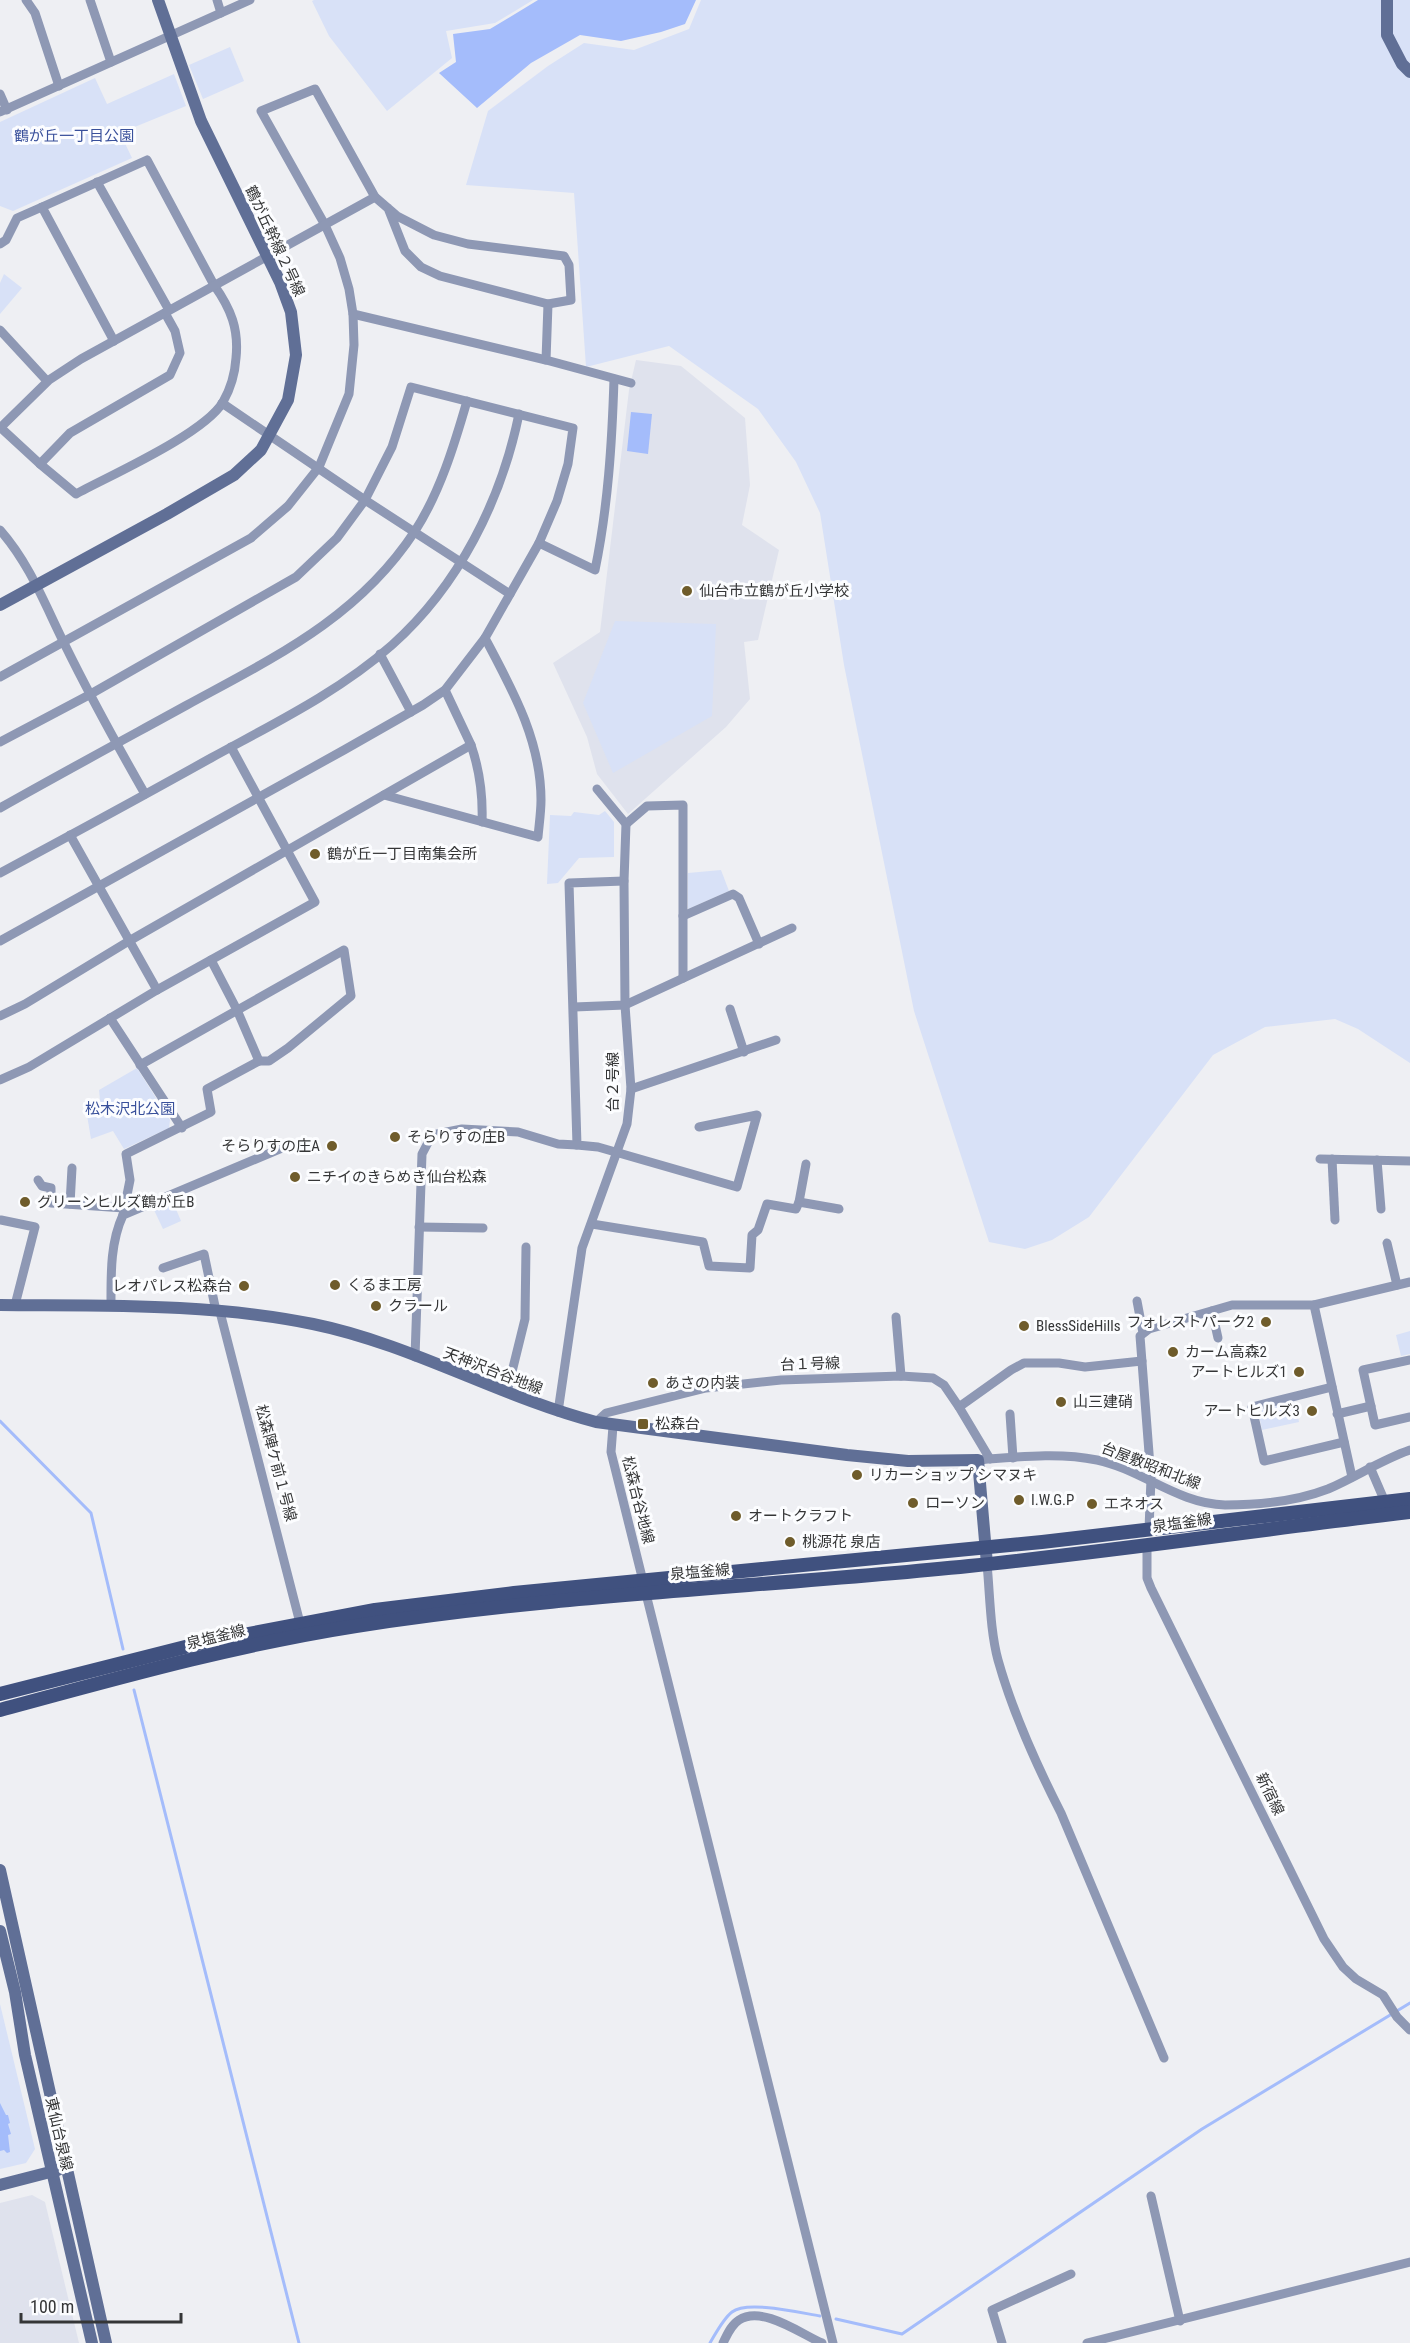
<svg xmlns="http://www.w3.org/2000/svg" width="1410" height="2343" viewBox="0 0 1410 2343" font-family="'Roboto Condensed','Noto Sans JP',sans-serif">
	<rect width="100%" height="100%" fill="#eeeff3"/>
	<!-- built -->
	<g fill="#dfe2ed">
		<polygon points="636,360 681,366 745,418 750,485 742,525 779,550 758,640 744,642 750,699 726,727 628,814 597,774 587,737 553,663 600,632 629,390"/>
		<polygon points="32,2195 45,2202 79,2343 0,2343 0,2203"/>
	</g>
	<!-- green -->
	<g fill="#d8e1f7">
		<polygon points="314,0 533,0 495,23 446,31 452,58 387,111 329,36 312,1"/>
		<polygon points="701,0 1410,0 1410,1063 1358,1029 1335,1019 1265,1027 1213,1055 1089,1217 1052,1240 1025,1249 989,1242 914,1011 844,665 820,513 796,462 758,409 669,346 586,367 574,193 466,185 488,111 548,66 584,43 634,50 689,29"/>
		<polygon points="230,47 244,81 203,99 189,65"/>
		<polygon points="174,74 186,106 120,133 132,158 13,211 0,206 0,122 95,78 107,104"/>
		<polygon points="4,274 22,288 0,314 0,283"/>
		<polygon points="615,621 716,624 712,716 613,773 583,703"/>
		<polygon points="605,811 614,822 614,857 579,858 558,883 547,884 550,815 571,816 574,812 599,815"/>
		<polygon points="721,870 729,891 688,909 688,873"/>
		<polygon points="137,1068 170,1120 169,1128 124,1149 113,1131 91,1139 87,1115 101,1109 99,1090"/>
		<polygon points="173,1202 181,1221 163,1229 154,1210"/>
		<polygon points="1410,1331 1410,1354 1401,1356 1396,1335"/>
		<polygon points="1295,1402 1299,1422 1262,1430 1259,1415 1263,1409"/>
		<polygon points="0,2004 35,2149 26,2163 0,2169"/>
	</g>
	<!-- water -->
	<g fill="#a4bcfb">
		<polygon points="538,0 696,0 685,24 661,32 621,41 580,35 531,63 477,108 439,73 456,62 453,34 490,29"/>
		<polygon points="631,412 652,414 648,454 627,451"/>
		<polygon points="0,2103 6,2115 8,2115 10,2123 8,2124 11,2134 8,2135 10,2152 7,2153 4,2150 0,2151"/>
	</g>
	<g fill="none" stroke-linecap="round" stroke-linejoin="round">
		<!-- stream -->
		<g stroke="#a4bcfb" stroke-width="3">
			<polyline points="0,1421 91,1513 123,1649"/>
			<polyline points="134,1690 299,2343"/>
			<polyline points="836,2319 902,2334 1202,2129 1410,2003"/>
			<path d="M710 2343C716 2333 723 2319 732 2312 747 2300 801 2313 820 2316"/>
		</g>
		<!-- street -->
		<g stroke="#8e98b4" stroke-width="9">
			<polyline points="26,0 35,13 59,86"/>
			<polyline points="90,0 111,62"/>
			<polyline points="217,0 221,13"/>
			<polyline points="0,94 7,110"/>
			<polyline points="0,112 250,0"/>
			<polyline points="97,182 169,310"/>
			<polyline points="388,208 405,251 421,267 440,276 548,304 571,300 569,265 564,256 468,244 434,235 397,216 375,197 315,89 261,111 325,225 340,258 349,289 353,314 546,360"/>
			<polyline points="0,244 6,240 17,218 42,207"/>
			<polyline points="548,304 546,360 631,383"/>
			<polyline points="0,330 47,381"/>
			<path d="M114 341 42 207 147 160 214 285C231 309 239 329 236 358 235 373 231 388 223 402 204 434 111 475 76 494L40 464 70 433 170 375 180 353 175 331 165 313"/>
			<polyline points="222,403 365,500 510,594"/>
			<polyline points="0,427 40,464"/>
			<polyline points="0,428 49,380 81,359 375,197"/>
			<path d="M0 530C30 564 45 605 65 645 90 696 117 745 145 794"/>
			<path d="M539 543 595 570C608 507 612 443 614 379"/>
			<polyline points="380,654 411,712"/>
			<polyline points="0,677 251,538 288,506 319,467 349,394 354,345 353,314"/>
			<polyline points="0,742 89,695 296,577 337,538 365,500 392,447 411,387 573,428 568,464 557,501 539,543 485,638 445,690 423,705 344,750 0,941"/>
			<path d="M471 745C480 771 483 795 482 822"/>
			<path d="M384 795 538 837C539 825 541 812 541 800 541 740 512 689 485 638"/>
			<path d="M0 808C62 773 125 739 187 705 275 657 358 618 415 531 440 492 454 446 467 401"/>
			<polyline points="626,824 647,806 683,805 683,978"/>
			<polyline points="70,835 157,990"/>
			<path d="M0 873C71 835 141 797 211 758 273 724 339 692 392 645 459 585 501 501 519 414"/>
			<polyline points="624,881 569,883 577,1145 598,1147 737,1187 757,1115 699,1127"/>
			<polyline points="683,916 733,894 739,898 759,944"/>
			<polyline points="211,960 237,1010 259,1061"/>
			<polyline points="574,1007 625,1005 792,928"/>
			<polyline points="730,1009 744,1052"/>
			<polyline points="0,1016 25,1004 129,941 471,745 445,690"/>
			<polyline points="110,1018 182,1128"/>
			<polyline points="0,1080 29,1067 157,990 315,902 231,747"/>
			<polyline points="631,1089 776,1040"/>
			<polyline points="1320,1159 1410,1161"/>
			<polyline points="1332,1159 1335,1220"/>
			<polyline points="1377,1160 1381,1209"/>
			<polyline points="38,1180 42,1186 51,1188 51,1203 124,1208"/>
			<polyline points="799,1202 806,1164"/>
			<polyline points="70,1204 72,1168"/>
			<polyline points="123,1215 130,1180 126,1154 211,1112 207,1089 259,1061 269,1061 288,1048 351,996 344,950 140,1065"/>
			<polyline points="1,1220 35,1227 15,1305"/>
			<polyline points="592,1224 703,1242 709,1266 750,1268 752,1235 758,1230 767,1204 796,1209 799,1202 839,1209"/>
			<polyline points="419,1227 483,1228"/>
			<polyline points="1387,1243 1397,1285"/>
			<polyline points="163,1268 204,1254 216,1311"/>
			<polyline points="1137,1301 1143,1333"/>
			<polyline points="1314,1305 1352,1477"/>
			<path d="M111 1306C111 1275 110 1243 123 1215L289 1145"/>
			<polyline points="1212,1311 1218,1338"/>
			<polyline points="220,1312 300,1623"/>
			<polyline points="896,1317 901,1376"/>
			<polyline points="415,1357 422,1154 432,1135 462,1129 518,1132 558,1144 577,1145"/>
			<polyline points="1410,1360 1363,1370 1375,1425 1410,1417"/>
			<polyline points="1332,1387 1252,1407 1264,1461 1344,1442"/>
			<polyline points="507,1392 525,1319 526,1247"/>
			<polyline points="959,1407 1011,1370 1024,1363 1059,1363 1085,1367 1142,1361"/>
			<polyline points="558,1412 582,1248 627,1124 631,1089 625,1005 624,881 626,824 597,789"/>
			<polyline points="1010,1414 1013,1458"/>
			<polyline points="1337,1414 1371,1406"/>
			<polyline points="596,1422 606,1413 706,1388 781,1380 901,1376 933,1378 944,1385 959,1407 990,1459"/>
			<polyline points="613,1426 611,1452 643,1581"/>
			<path d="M978 1460C1017 1457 1059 1452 1097 1460 1141 1469 1178 1504 1225 1505 1258 1505 1297 1501 1328 1489 1356 1477 1381 1460 1410 1450"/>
			<polyline points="1370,1467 1385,1502"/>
			<polyline points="1149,1529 1151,1479 1140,1336 1149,1329 1232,1305 1314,1305 1410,1282"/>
			<polyline points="1147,1544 1147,1578 1151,1588 1324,1939 1343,1967 1356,1979 1383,1995 1397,2017 1410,2030"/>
			<path d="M987 1564C990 1595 990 1630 998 1660 1012 1710 1037 1766 1061 1813L1164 2058"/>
			<polyline points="646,1594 833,2343"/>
			<polyline points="1151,2196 1180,2321"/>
			<path d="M723 2343C727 2335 731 2325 739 2320 762 2305 801 2334 822 2343"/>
			<polyline points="1002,2343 992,2310 1071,2274"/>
			<polyline points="1087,2343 1410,2262"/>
		</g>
		<!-- secondary -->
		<g stroke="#606f96" stroke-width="12">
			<polyline points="1387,0 1387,35 1402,64 1410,72"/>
			<polyline points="0,605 167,514 234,475 261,450 288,400 296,355 291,312 280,282 201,121 158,0"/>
			<path d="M0 1305C104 1306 211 1303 313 1324 411 1344 500 1397 596 1422L847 1455 908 1461 978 1460 987 1564"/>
			<polyline points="0,1870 106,2343"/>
			<polyline points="0,1931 15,1992 25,2055 92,2343"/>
			<polyline points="0,2185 58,2170"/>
		</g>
		<!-- primary -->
		<g stroke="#40517f" stroke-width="14">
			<polyline points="0,1694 201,1643 375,1610 514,1593 1042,1542 1410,1499"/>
			<path d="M0 1710C118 1678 235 1645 356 1626 559 1594 765 1587 969 1566 1116 1551 1263 1529 1410 1512"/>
		</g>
	</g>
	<!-- markers -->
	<g fill="#6f5c2b" stroke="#fcfdff" stroke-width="2">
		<circle cx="687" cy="591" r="6"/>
		<circle cx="315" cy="854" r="6"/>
		<circle cx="395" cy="1137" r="6"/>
		<circle cx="332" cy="1146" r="6"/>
		<circle cx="295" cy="1177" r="6"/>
		<circle cx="25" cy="1202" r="6"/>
		<circle cx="335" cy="1285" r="6"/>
		<circle cx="244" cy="1286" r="6"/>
		<circle cx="376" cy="1306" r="6"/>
		<circle cx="1266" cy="1322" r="6"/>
		<circle cx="1024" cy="1326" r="6"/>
		<circle cx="1173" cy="1352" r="6"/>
		<circle cx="1299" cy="1372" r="6"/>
		<circle cx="653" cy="1383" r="6"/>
		<circle cx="1061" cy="1402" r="6"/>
		<circle cx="1312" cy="1411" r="6"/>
		<rect x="637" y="1418" width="12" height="12" rx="3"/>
		<circle cx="857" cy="1475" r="6"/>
		<circle cx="1019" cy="1500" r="6"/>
		<circle cx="913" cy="1503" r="6"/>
		<circle cx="1092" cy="1504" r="6"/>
		<circle cx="736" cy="1516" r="6"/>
		<circle cx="790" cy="1542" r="6"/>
	</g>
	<g text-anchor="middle" stroke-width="6" stroke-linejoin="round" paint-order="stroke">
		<!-- park labels -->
		<g font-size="15" fill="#39509b" stroke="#fcfdff">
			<text x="74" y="141">鶴が丘一丁目公園</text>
			<text x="130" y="1114">松木沢北公園</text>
		</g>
		<!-- street labels -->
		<g font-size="15" fill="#353637" stroke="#fcfdff">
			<text transform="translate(275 241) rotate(65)" y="5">鶴が丘幹線２号線</text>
			<text transform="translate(613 1082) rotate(-90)" y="5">台２号線</text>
			<text transform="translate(810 1364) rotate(-2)" y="5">台１号線</text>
			<text transform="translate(493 1371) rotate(21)" y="5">天神沢台谷地線</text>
			<text transform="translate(276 1463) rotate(75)" y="5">松森陣ケ前１号線</text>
			<text transform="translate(1151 1466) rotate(21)" y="5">台屋敷昭和北線</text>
			<text transform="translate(638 1500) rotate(76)" y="5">松森台谷地線</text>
			<text transform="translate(1182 1523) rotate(-8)" y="5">泉塩釜線</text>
			<text transform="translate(700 1572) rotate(-5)" y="5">泉塩釜線</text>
			<text transform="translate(216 1637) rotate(-14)" y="5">泉塩釜線</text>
			<text transform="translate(1270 1794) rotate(64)" y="5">新宿線</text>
			<text transform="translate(59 2134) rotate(77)" y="5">東仙台泉線</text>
		</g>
		<!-- poi labels -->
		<g font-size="15" fill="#353637" stroke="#fcfdff" text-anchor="start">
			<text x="699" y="596">仙台市立鶴が丘小学校</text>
			<text x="327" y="859">鶴が丘一丁目南集会所</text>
			<text x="407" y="1142">そらりすの庄B</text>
			<text x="320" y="1151" text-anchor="end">そらりすの庄A</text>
			<text x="307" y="1182">ニチイのきらめき仙台松森</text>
			<text x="37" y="1207">グリーンヒルズ鶴が丘B</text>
			<text x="347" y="1290">くるま工房</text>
			<text x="232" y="1291" text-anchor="end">レオパレス松森台</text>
			<text x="388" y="1311">クラール</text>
			<text x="1254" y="1327" text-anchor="end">フォレストパーク2</text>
			<text x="1036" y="1331">BlessSideHills</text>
			<text x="1185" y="1357">カーム高森2</text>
			<text x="1287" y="1377" text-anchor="end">アートヒルズ1</text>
			<text x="665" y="1388">あさの内装</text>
			<text x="1073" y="1407">山三建硝</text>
			<text x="1300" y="1416" text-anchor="end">アートヒルズ3</text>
			<text x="655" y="1429">松森台</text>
			<text x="869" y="1480">リカーショップ シマヌキ</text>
			<text x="1031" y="1505">I.W.G.P</text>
			<text x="925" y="1508">ローソン</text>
			<text x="1104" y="1509">エネオス</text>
			<text x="748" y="1521">オートクラフト</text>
			<text x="802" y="1547">桃源花 泉店</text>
		</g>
	</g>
	<!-- scale -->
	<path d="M21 2313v9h160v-9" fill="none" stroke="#353637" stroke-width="3"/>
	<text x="30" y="2313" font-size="18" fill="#353637" stroke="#fcfdff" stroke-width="4.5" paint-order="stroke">100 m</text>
</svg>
